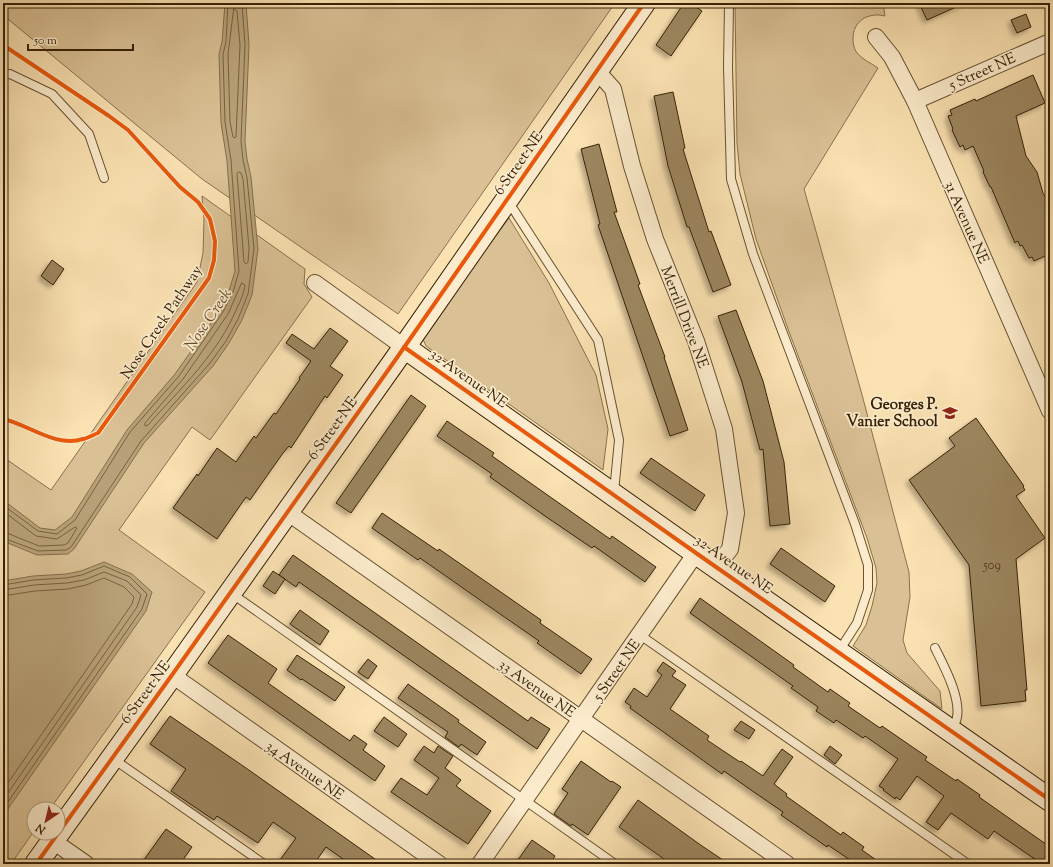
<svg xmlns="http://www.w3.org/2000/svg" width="1053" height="867" viewBox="0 0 1053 867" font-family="'Sorts Mill Goudy',serif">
	<defs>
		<filter id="shadow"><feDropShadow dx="-3.5" dy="3.5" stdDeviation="2" flood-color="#0004"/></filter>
	</defs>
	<rect width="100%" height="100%" fill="#fbe2b2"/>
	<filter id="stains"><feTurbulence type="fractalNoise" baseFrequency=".005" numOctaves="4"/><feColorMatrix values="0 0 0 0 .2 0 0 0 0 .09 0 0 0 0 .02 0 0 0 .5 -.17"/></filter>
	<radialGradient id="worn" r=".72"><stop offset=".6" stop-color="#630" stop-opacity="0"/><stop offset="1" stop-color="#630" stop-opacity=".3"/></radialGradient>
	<!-- green -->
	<g fill="#dac195" stroke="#88724e">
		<polygon points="3,3 615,3 398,314 202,179 3,15"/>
		<path d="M735 3H883L885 16C869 12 853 20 853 39 853 44 854 49 857 53 863 60 871 63 878 68L804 189 861 391 909 572 910 597 903 640 907 653 940 691 942 709 853 646 866 625 872 606 877 583 876 568 867 538 788 329 756 239 740 174 737 143Z"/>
		<polygon points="202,196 305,269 304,284 312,297 210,440 192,427 119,530 205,592 50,809 34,809 34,831 11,864 3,864 3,457 51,490 197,282 203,253 204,220"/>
		<polygon points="509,218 549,283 596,375 608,429 603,470 426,346 422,337"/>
	</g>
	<!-- water -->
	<g fill="#b8a178" stroke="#846e4a">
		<polygon points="225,3 246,3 249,45 245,141 247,159 251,177 258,249 252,295 242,320 229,343 213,366 144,443 74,549 68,554 37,555 3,541 3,500 40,528 55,530 72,517 127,430 175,374 220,310 229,291 235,271 227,161 221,123 219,54 222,42"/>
		<polygon points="104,562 132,574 152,592 146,611 3,816 3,581 33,576 66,574 81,571"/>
	</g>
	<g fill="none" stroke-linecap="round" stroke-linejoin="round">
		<!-- shore -->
		<g stroke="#77623f" stroke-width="1">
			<polygon points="234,9 237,11 240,45 236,137 234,138 233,137 230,122 228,55"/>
			<polygon points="239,172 241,173 243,179 249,248 248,262 246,264 244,262 237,174"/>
			<path d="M242 283 245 285C244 293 241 300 237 308 218 354 180 389 148 425L145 426V423L183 379 228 314Z"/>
			<polyline points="3,505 38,531 57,534 75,520 130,432 179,376 223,312 233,292 239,271 231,160 225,122 223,54 226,42 228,3"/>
			<polyline points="3,511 36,536 57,539 75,527 77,528 68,543 64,545 39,546 7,533 3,533"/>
			<polyline points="3,538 38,551 66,550 71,547 141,441 210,363 226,341 238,319 248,294 254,249 247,178 243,160 241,141 245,45 242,3"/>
			<polyline points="3,585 33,580 66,578 82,575 104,566 130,577 147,594 142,609 3,809"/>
			<polyline points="3,590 34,585 67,583 84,580 104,572 127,581 141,595 137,607 3,800"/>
			<polyline points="3,596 35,591 68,589 86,585 104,578 124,587 134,597 132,604 3,790"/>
		</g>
	</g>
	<!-- building -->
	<g fill="#9c865f" stroke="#362206" filter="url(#shadow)">
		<polygon points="684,3 690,3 702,11 671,56 656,45"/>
		<polygon points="919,3 965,3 927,20"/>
		<polygon points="1026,14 1031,27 1017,33 1011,20"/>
		<polygon points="1033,75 1045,103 1016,116 1026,156 1037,172 1043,193 1050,204 1050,254 1034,261 1032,257 1029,258 1022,245 1020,246 1018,241 1015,243 991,187 990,187 983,172 984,171 973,146 965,150 963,145 960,147 952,130 953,129 948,116 952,115 950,110 975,99 976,101"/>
		<polygon points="673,92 685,148 683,149 709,232 711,231 731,285 713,292 689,227 687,227 668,166 654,96"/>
		<polygon points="599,144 617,212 614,212 640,284 638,285 665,357 664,357 688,430 670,436 598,225 600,224 581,149"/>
		<polygon points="52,260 64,269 53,285 41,276"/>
		<polygon points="736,310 763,381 784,462 790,524 770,526 763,449 760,450 742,382 718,316"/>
		<polygon points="330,328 348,341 330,366 343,375 327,398 325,396 291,448 289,446 283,453 250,500 246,497 217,539 173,508 197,474 198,476 217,448 236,462 254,436 256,438 274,413 276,414 300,379 299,378 311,361 286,343 292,334 314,349"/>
		<polygon points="411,395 426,406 351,513 336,503"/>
		<polygon points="976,418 1024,486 1023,487 1025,490 1016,496 1045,538 1016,559 1027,690 1025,690 1026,701 981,706 969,565 909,480 955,446 949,438"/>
		<polygon points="447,421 494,453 492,456 610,539 612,536 656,567 645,582 594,546 592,548 545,516 490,477 492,474 437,436"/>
		<polygon points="651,458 705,495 695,511 640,473"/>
		<polygon points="382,513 438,551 439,549 495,588 541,620 540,623 592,659 581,674 537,643 539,641 480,600 420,558 418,560 372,528"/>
		<polygon points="781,548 835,586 825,602 770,564"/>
		<polygon points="293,555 528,721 531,717 550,729 537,749 299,582 296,587 279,575"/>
		<polygon points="273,571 285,579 275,594 263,586"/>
		<polygon points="700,598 794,665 793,667 828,692 830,689 850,703 848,706 880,728 882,726 927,757 925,760 956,781 957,779 980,795 979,797 1050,847 1050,864 1042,864 994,831 988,839 951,813 938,830 926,822 944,796 917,776 900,800 896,797 895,799 883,790 884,789 879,786 898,759 865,736 863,738 836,720 834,723 816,711 818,707 791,688 793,686 690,613"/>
		<polygon points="300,610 329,631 320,645 290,624"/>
		<polygon points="228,635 277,669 268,683 350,741 354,735 367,744 363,750 385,766 375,781 208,663"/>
		<polygon points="297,655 345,687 335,701 302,679 301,680 287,670"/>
		<polygon points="368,659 377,666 368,679 358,672"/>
		<polygon points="663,662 676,671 672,676 686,685 670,709 709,736 707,740 740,762 741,761 763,776 782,749 793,757 774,784 787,794 786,796 841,835 843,832 864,847 862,850 882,864 856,864 828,845 827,847 781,815 783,812 751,790 724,771 722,774 630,708 631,706 625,702 634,688 647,697 662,675 657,671"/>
		<polygon points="408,684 459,720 458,722 486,742 477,755 461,744 459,747 445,737 448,732 398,698"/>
		<polygon points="170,716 246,768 382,864 350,864 326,847 314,864 277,864 296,838 273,822 258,843 217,816 214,820 171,791 186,769 150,744"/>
		<polygon points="384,717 407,734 398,747 374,731"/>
		<polygon points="741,721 755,730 749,739 734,730"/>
		<polygon points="424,746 434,753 438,746 453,756 445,768 461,780 456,786 491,811 468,844 391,792 401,778 427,795 439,778 414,760"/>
		<polygon points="830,746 842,755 835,764 824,755"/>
		<polygon points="581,761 611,782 612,781 621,787 588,835 572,824 571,826 554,814 568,793 562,789"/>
		<polygon points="638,800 702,846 729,864 671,864 619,827"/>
		<polygon points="166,829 192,847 180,864 141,864"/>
		<polygon points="532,840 555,856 550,864 515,864"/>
	</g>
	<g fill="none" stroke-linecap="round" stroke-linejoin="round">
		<!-- lane casing -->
		<g stroke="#675231" stroke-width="10">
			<g id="lane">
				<polyline points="729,3 728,67 731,179 753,254 855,524 868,565 868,590 857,623 839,651"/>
				<polyline points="3,75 10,74 52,94 89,134 104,178"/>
				<polyline points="508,201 598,340 619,440 614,492"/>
				<polyline points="231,593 615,864"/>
				<polyline points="640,635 968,864"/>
				<path d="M935 648C944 666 963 701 956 721 954 723 952 726 950 729"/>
				<polyline points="112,758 264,864"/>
			</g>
		</g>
		<!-- street casing -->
		<g stroke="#675231" stroke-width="18">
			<g id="street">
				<polyline points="876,37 892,57 915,101 1050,411"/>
				<polyline points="597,71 613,89 632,166 655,239 696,341 724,429 736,513 730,549 716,567"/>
				<polyline points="915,101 1050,42"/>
				<polyline points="315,283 404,347"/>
				<polyline points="287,512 787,864"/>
				<polyline points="172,675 439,864"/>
				<polyline points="53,841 86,864"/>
				<polyline points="480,864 696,553"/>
			</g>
		</g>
		<!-- secondary casing -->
		<g stroke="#362206" stroke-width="24">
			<g id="secondary">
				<polyline points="404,347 696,553 1050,800"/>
				<polyline points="36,864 172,675 396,359 644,3"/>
			</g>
		</g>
		<!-- lane -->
		<use href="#lane" stroke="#fceccd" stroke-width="8"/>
		<!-- street -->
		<use href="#street" stroke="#fceccd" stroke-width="16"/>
		<!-- secondary -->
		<use href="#secondary" stroke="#fceccd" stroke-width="22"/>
		<!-- cycleway casing -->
		<g stroke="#fceccd" stroke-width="6">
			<g id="cycleway">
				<path d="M3 45 109 116 128 130 180 187 198 202 210 219 215 241 214 260 209 278 98 433C93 435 88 438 83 439 55 448 28 424 3 419"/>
				<polyline points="404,347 696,553 1050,800"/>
				<polyline points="36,864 172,675 396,359 644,3"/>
			</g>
		</g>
		<!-- cycleway -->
		<use href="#cycleway" stroke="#e8590c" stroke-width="4"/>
	</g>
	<!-- icons -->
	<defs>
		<g id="school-bare" transform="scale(1.2)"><path d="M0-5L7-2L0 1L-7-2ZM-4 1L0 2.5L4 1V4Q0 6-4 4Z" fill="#8f2418" stroke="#fceccd" stroke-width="2.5" paint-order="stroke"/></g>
	</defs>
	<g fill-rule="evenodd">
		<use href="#school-bare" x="950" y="413"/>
	</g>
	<g text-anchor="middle" stroke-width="3.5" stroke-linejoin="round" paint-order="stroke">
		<!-- number labels -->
		<g font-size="13" fill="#503b1c">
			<text x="992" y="569">509</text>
		</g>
		<!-- street labels -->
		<g font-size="15" fill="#362206" stroke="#fceccd">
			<text transform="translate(982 71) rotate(-24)" y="5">5 Street NE</text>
			<text transform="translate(518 163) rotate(-55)" y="5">6 Street NE</text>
			<text transform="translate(967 222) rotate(66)" y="5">31 Avenue NE</text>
			<text transform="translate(685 317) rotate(69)" y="5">Merrill Drive NE</text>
			<text transform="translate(161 322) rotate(-56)" y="5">Nose Creek Pathway</text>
			<text transform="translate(469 378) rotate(35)" y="5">32 Avenue NE</text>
			<text transform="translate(332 428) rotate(-54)" y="5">6 Street NE</text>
			<text transform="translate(734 564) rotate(35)" y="5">32 Avenue NE</text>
			<text transform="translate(616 670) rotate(-55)" y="5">5 Street NE</text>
			<text transform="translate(537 688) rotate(35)" y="5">33 Avenue NE</text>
			<text transform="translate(145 692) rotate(-54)" y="5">6 Street NE</text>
			<text transform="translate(305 770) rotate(35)" y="5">34 Avenue NE</text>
		</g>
		<!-- poi labels -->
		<g font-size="15" font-weight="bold" fill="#362206" stroke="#fceccd" text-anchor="end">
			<text x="938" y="409">Georges P.<tspan x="938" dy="17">Vanier School</tspan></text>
		</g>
		<!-- water labels -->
		<g font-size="16" font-style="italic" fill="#644e2e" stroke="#fceccd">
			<text transform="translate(207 319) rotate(-56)" y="6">Nose Creek</text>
		</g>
	</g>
	<!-- margin -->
	<rect width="1053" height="867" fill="none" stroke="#fbe2b2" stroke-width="16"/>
	<rect x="4" y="4" width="1045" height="859" fill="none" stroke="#362206" stroke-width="2"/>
	<rect x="8" y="8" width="1037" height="851" fill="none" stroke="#362206"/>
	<!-- north arrow -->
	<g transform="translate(46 821) rotate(215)"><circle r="19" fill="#fceccd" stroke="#ad9b7d"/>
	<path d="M0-3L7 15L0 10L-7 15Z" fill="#8f2418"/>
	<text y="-6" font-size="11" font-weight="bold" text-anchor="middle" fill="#362206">N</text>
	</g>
	<!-- scale -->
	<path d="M28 44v6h105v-6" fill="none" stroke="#362206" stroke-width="2"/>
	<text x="34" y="44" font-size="12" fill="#362206" stroke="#fceccd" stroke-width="3" paint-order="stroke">50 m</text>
	<rect width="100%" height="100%" filter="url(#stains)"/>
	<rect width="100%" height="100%" fill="url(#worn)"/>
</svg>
